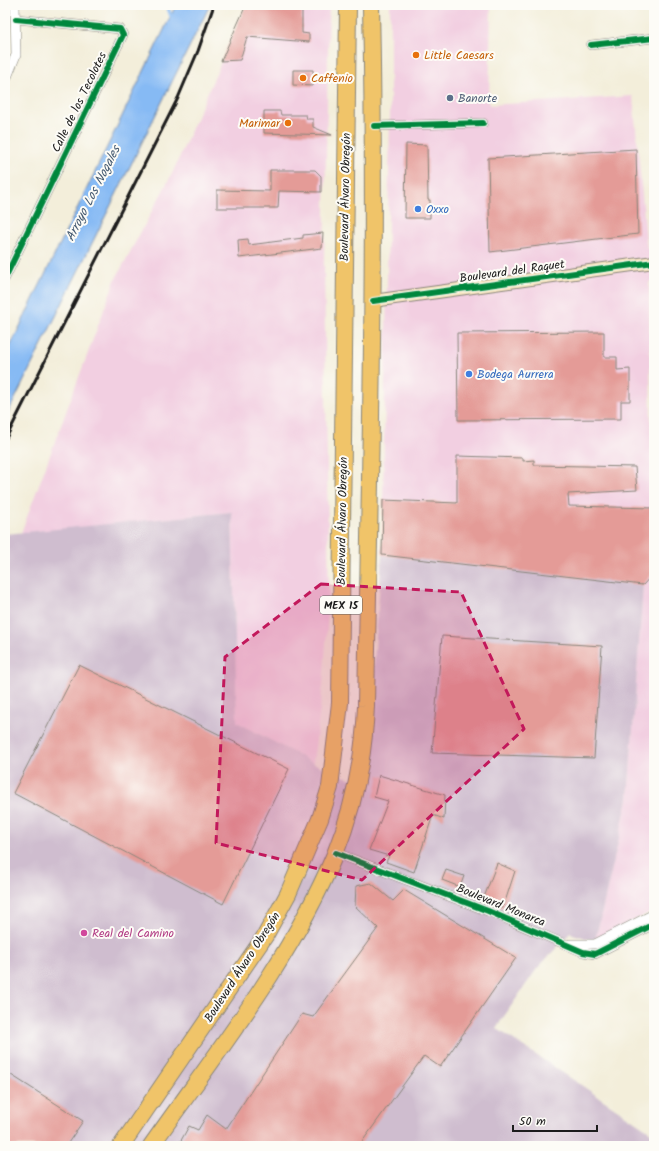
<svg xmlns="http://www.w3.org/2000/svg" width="659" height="1151" viewBox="0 0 659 1151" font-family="Kalam,sans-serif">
	<rect width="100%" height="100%" fill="#fdfcf7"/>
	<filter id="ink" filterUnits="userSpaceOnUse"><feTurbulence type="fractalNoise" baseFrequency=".025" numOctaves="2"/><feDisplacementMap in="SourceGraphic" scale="8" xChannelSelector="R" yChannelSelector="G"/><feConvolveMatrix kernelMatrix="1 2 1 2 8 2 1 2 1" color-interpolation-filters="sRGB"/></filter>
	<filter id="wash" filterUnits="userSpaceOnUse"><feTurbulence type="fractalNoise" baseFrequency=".012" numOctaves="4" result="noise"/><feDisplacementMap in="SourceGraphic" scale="16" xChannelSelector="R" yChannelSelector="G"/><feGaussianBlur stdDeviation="0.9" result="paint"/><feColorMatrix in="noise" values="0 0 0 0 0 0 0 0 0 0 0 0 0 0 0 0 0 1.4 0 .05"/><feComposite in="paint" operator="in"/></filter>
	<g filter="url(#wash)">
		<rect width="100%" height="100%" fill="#f3eeda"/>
		<!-- built -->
		<g fill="#f2cfe1">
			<polygon points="246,5 329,5 324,262 329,599 323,686 313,763 237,722 232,512 21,533 115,280 172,174"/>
			<polygon points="390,5 491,5 489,105 633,96 647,249 654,249 654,281 649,282 652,508 383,500 390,114"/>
			<polygon points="652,575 654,575 654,910 595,941 628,799 643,585"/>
		</g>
		<!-- industrial -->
		<polygon fill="#cfbdcf" points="232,512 237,722 313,763 365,785 382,555 643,585 628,799 595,941 570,933 536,970 496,1028 654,1134 654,1146 5,1146 5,534"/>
		<!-- water -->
		<polygon fill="#86baf4" stroke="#516b88" points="176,5 210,5 5,419 5,357"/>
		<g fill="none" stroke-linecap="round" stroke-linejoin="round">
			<!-- stream -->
			<polyline stroke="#86baf4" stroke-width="3.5" points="167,5 172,19"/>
		</g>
		<g id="blocks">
			<!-- building -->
			<g fill="#e49b97">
				<polygon points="246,5 302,8 302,33 309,34 309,42 247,37 240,60 221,61"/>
				<polygon points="293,70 313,70 313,86 293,85"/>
				<polygon points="264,111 280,111 281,115 306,115 307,119 313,119 313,127 332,135 264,133"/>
				<polygon points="406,144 427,145 428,200 430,200 430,218 405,218"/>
				<polygon points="636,149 638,234 490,252 488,158"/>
				<polygon points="270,170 315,170 321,176 321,192 279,191 278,208 217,208 217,190 270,191"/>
				<polygon points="323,233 322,248 239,258 238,240 248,239 249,245 303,238 303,235"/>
				<polygon points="604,332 604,357 617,357 617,370 630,369 630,401 621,401 621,419 458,420 457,333"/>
				<polygon points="457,456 523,458 523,461 534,460 534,465 635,467 637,490 568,494 569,506 654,508 654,532 652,532 652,575 643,585 382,555 383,500 457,503"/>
				<polygon points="442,636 602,646 594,758 432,753"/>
				<polygon points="79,665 289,769 223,904 13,793"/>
				<polygon points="379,775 445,795 444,819 433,815 414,872 386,862 389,856 369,850 388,801 374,797"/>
				<polygon points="497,863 515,871 503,908 483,900"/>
				<polygon points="446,870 464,876 460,887 442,880"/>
				<polygon points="371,883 393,901 404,890 516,958 440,1067 424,1056 359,1146 178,1146 189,1126 198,1130 207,1115 226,1129 302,1014 313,1017 378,928 355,906 356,886"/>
				<polygon points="5,1071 83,1121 66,1146 5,1146"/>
			</g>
		</g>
	</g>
	<g filter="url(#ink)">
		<use href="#blocks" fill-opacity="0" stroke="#88857b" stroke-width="1"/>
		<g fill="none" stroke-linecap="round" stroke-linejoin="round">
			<!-- street casing -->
			<g stroke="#88857b" stroke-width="10">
				<g id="street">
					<polyline points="591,45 654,38"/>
					<polyline points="5,82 16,55 15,5"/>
					<polyline points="374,126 483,123"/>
					<polyline points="5,278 123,35 120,29 16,19"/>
					<polyline points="336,853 488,911 583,952 595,954 654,924"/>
					<polyline points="570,944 595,944 654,914"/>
				</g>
			</g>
			<!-- secondary casing -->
			<g stroke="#88857b" stroke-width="14">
				<polyline id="secondary" points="373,301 654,262"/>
			</g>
			<!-- highway casing -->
			<g stroke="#88857b" stroke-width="18">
				<g id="highway">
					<polyline points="121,1146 265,936 288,894 320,819 330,787 340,703 348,5"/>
					<path d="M151 1146C217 1052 291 960 335 854 354 807 364 756 366 706 370 472 376 239 371 5"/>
				</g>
			</g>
			<!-- street -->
			<use href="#street" stroke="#fff" stroke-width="9"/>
			<!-- secondary -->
			<use href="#secondary" stroke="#f9e7c3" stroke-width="12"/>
			<!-- highway -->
			<use href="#highway" stroke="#f0c469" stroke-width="16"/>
			<!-- rail -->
			<polyline stroke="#1c1c1c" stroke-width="3" points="5,440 178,98 198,51 214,5"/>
			<!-- cycleway casing -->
			<g stroke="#fdfcf7" stroke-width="8">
				<g id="cycleway">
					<polyline points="591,45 654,38"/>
					<polyline points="374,126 483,123"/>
					<polyline points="5,278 123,35 120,29 16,19"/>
					<polyline points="373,301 654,262"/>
					<polyline points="336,853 488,911 583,952 595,954 654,924"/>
				</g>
			</g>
			<!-- cycleway -->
			<use href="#cycleway" stroke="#00873e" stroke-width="6"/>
		</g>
	</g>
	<!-- marked area -->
	<path fill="#c2185b" fill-opacity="0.2" stroke="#c2185b" stroke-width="3" stroke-dasharray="8 5" stroke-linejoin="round" d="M321 584 461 592 524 729 362 880 216 843 225 657Z"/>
	<!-- markers -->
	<g fill="#e8710a" stroke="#fdfcf7" stroke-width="1.5">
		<circle cx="416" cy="55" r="4"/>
		<circle cx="303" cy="78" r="4"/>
		<circle cx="288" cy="123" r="4"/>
	</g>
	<circle fill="#5c6f8a" stroke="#fdfcf7" stroke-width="1.5" cx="450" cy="98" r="4"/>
	<g fill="#3f7fe0" stroke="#fdfcf7" stroke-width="1.5">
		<circle cx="418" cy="209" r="4"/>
		<circle cx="469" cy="374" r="4"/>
	</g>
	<circle fill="#d1479c" stroke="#fdfcf7" stroke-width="1.5" cx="84" cy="933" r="4"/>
	<g text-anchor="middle" stroke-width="4" stroke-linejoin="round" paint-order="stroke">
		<!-- shield labels -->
		<rect fill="#fdfcf7" stroke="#605f5e" stroke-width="1" x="320" y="596" width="42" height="18" rx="3"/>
		<g font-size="11" font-weight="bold" fill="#1c1c1c">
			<text x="341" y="609">MEX 15</text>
		</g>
		<!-- food labels -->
		<g font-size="12" fill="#c56008" stroke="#fdfcf7" text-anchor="start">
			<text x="424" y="59">Little Caesars</text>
			<text x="311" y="82">Caffenio</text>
			<text x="280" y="127" text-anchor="end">Marimar</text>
		</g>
		<!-- service labels -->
		<g font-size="12" fill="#4e5e75" stroke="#fdfcf7" text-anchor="start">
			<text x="458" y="102">Banorte</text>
		</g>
		<!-- street labels -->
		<g font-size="12" fill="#1c1c1c" stroke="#fdfcf7">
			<text transform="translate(79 102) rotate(-64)" y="4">Calle de los Tecolotes</text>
			<text transform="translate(345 197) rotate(-89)" y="4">Boulevard Álvaro Obregón</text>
			<text transform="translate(512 271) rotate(-8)" y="4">Boulevard del Raquet</text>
			<text transform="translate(342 521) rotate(-89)" y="4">Boulevard Álvaro Obregón</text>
			<text transform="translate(501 905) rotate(22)" y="4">Boulevard Monarca</text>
			<text transform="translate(242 967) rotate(-57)" y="4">Boulevard Álvaro Obregón</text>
		</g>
		<!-- shop labels -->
		<g font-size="12" fill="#366cbe" stroke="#fdfcf7" text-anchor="start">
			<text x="426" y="213">Oxxo</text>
			<text x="477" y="378">Bodega Aurrera</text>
		</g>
		<!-- hotel labels -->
		<g font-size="12" fill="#b23c85" stroke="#fdfcf7" text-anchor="start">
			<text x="92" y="937">Real del Camino</text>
		</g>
		<!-- water labels -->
		<g font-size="13" font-style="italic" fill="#465b72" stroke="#fdfcf7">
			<text transform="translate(92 193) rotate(-63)" y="5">Arroyo Los Nogales</text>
		</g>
	</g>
	<!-- margin -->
	<rect width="659" height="1151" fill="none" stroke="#fdfcf7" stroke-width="20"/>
	<!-- scale -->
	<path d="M513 1125v6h84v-6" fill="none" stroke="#1c1c1c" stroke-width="2"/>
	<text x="519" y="1125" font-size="12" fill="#1c1c1c" stroke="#fdfcf7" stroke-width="3" paint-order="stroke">50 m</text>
</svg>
